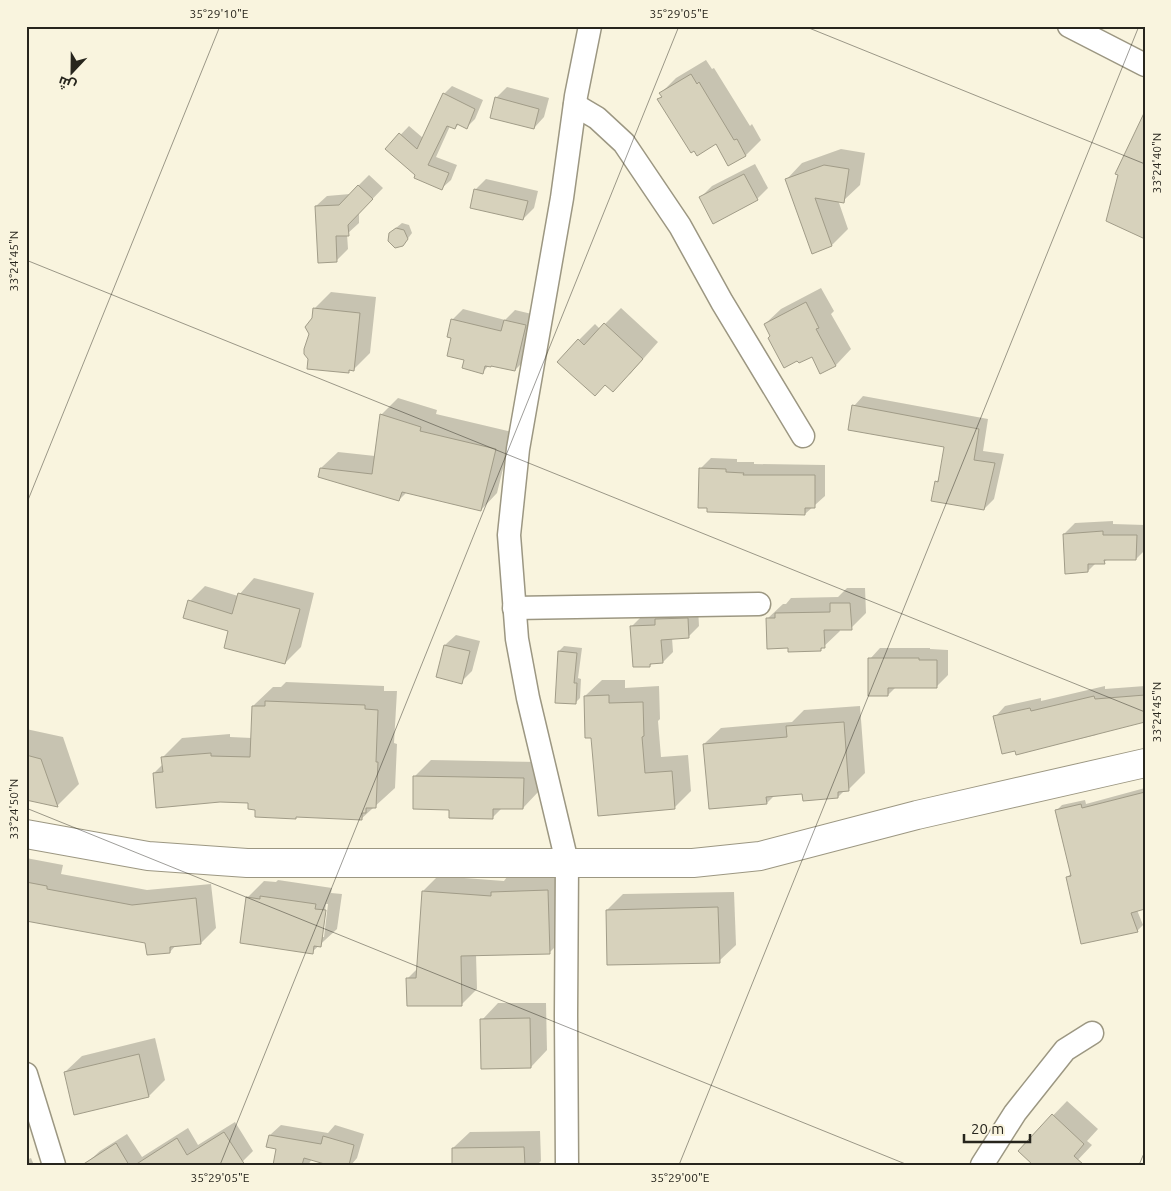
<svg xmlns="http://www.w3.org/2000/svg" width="1171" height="1191" viewBox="0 0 1171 1191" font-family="Ubuntu,Cairo,sans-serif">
	<rect width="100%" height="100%" fill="#f9f4de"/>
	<!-- shadow -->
	<g fill="#0003" fill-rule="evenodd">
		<polygon points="706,60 712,69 714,68 750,126 752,124 761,140 746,155 728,164 717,143 659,99 662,95 661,93 676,78"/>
		<polygon points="452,86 483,100 475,119 467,127 459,124 455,128 450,126 436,157 457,165 451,180 442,188 417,175 387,149 409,126 423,138 444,94"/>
		<polygon points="507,87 549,98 544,117 534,128 496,98"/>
		<polygon points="841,149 865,153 860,185 843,201 838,200 848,229 832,245 786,180 802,163"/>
		<polygon points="755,164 768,188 757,199 701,197 712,186"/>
		<polygon points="369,175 383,188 359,213 359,223 347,234 348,249 337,260 316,206 327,196 350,194"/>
		<polygon points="486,179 538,191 534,208 523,219 475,190"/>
		<polygon points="402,223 409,225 412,233 403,245 390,233"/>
		<polygon points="821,288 834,311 831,314 851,349 836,365 821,372 812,355 798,359 771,336 765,324 781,309"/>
		<polygon points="331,292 376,297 370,353 353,370 351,369 348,372 310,334 314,309"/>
		<polygon points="621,308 658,342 630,374 606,384 579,340 595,324 600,329"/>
		<polygon points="463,309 505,320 515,310 536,315 525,360 515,370 489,365 483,372 465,360 453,337 453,319"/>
		<polygon points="863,396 988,419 983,451 1004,454 994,499 984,509 936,482 940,478 945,446 854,406"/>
		<polygon points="398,398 437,410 436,414 512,432 497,493 481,510 407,492 399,500 321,468 338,452 375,456 381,415"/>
		<polygon points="711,458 737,459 737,462 754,462 754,464 825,465 825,496 805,514 700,469"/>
		<polygon points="1113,521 1113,524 1145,525 1145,550 1136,559 1108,559 1104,562 1096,563 1088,571 1064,534 1075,523"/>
		<polygon points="254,578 314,593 301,647 285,663 229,630 190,601 205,586 238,596"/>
		<polygon points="847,588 865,588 866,613 851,628 839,629 840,631 820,650 789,647 767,619 783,604 786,604 791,598 838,597"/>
		<polygon points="698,608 699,626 688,637 672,638 673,652 663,662 653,662 650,666 632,626 642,616"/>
		<polygon points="456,635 480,641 472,671 461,682 445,645"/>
		<polygon points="564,646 582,648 578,678 581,679 580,698 575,703 559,651"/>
		<polygon points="880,648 930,648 930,649 948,650 948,675 937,686 896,687 888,695 870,659"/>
		<polygon points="602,680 625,680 625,688 659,686 660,719 658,721 661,757 688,755 691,791 675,807 592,737 585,696"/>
		<polygon points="286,682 384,686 384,691 397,691 394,743 397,744 395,788 361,819 256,808 250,802 154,773 163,764 162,758 182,738 230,734 230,737 252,738 253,706 273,687 281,687"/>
		<polygon points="1105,686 1105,689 1145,686 1145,716 1098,732 1096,735 1017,754 1016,750 995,717 1005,706 1041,698 1041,701"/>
		<polygon points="860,706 865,773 848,790 845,790 838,797 804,793 775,795 767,803 704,744 721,728 792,722 804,710"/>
		<polygon points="26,729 63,737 79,784 58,805 26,798"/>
		<polygon points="431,760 539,762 539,791 523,808 502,808 492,818 450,809 415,776"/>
		<polygon points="1145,788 1145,908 1137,910 1143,925 1138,930 1082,942 1067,877 1072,873 1057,810 1062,805 1085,800 1086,804"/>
		<polygon points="26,858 63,865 61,874 147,890 211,884 216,928 201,943 176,945 170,952 147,942 26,920"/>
		<polygon points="438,876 504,881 507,877 563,876 565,937 549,953 476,954 477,989 462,1004 407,979 417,969 423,891"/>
		<path d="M278 880 332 888 331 893 342 894 337 929 312 952 247 898 264 881 276 882ZM326 904H328L324 937H321Z"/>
		<polygon points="734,892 736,945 719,961 607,910 623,894"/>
		<polygon points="498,1003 546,1003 547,1050 531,1067 482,1020"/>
		<polygon points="155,1038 165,1080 149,1096 65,1072 82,1056"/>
		<polygon points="1067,1101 1098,1129 1087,1141 1092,1145 1073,1165 1032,1165 1033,1164 1019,1151"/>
		<polygon points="235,1122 253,1151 243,1161 215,1156 201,1165 91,1165 89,1161 100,1151 127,1134 142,1157 188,1128 198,1145"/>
		<polygon points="281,1125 328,1133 335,1125 364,1134 357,1158 351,1165 333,1165 312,1159 308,1165 274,1165 277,1149 270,1135"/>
		<polygon points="540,1131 541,1161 537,1165 453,1165 453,1148 470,1132"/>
		<polygon points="31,1158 34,1165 26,1165 26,1160"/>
	</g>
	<!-- building -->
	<g fill="#d7d2bc" stroke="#a19c88">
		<polygon points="691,74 697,84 699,82 734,140 737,139 746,156 728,166 716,144 697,156 694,151 691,153 657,99 662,97 659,93"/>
		<polygon points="443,93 475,109 467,129 457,124 455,129 447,126 428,165 449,173 442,190 414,178 415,175 385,149 399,133 417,149"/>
		<polygon points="495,97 539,109 534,129 490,118"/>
		<polygon points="1145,111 1145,239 1106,221 1118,175 1115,174"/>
		<polygon points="824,165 849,169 844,203 815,198 832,246 812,254 785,179"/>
		<polygon points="744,174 758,200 713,224 699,197"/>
		<polygon points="358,185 373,199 348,225 349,236 336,236 337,262 318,263 315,206 339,205"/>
		<polygon points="474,189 528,201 523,220 470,208"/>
		<polygon points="396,228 404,230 408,239 403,246 395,248 388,241 389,233"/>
		<polygon points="806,302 819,328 816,329 836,366 820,374 812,357 799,363 797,361 784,368 768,338 770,336 764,324"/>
		<polygon points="313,308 360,313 354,371 349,370 349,373 307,369 308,359 304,354 304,349 309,334 305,327 312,318"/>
		<polygon points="451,319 501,331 504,320 526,325 515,371 491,366 491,367 485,366 483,374 462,368 464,360 447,356 451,338 447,337"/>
		<polygon points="604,323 643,359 613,392 605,385 595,396 557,362 578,339 584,345"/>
		<polygon points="852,405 979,429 974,460 995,463 984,510 931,501 935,481 938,482 944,447 848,430"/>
		<polygon points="380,414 421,427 420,431 496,449 481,511 402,492 399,501 318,477 320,468 372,474"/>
		<polygon points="699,468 726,469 726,472 744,473 743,475 815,475 815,508 805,508 805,515 707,512 707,508 698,508"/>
		<polygon points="1103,531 1103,535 1137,535 1136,560 1104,560 1105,564 1088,564 1088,572 1065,574 1063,534"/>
		<polygon points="238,593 300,609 285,664 224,648 228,631 183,618 188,600 232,614"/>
		<polygon points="830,603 850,603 852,630 824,630 825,648 821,648 821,651 788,652 788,648 767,649 766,618 775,618 775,613 830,612"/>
		<polygon points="688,618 689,638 661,640 663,663 650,664 650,667 633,667 630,626 655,625 655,619"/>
		<polygon points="444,645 470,651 462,684 436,677"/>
		<polygon points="558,651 577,653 574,683 577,683 576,704 555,703"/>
		<polygon points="868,658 919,658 919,660 937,660 937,688 888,688 888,696 868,696"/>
		<polygon points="609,695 609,703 643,702 644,736 642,737 645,773 672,771 675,809 598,816 591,738 585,738 584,696"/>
		<polygon points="1145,695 1145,722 1016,755 1015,751 1002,754 993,716 1030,708 1031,711 1094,696 1095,699"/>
		<polygon points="265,701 365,705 365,709 378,710 376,762 378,762 376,808 366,808 366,813 362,813 362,820 296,817 296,819 255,817 255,810 248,809 248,803 220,802 156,808 153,773 163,772 161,757 211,753 211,756 250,757 252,706 265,706"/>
		<polygon points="844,722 849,791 838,792 838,798 803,801 802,794 766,797 767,804 709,809 703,744 787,737 786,726"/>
		<polygon points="26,755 41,759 58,807 26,800"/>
		<polygon points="413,776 524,778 523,809 493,809 493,819 449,818 449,810 413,809"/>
		<polygon points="1145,792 1145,909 1131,913 1138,932 1081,944 1066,877 1071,876 1055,810 1081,804 1082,808"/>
		<polygon points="26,882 47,886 47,889 132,905 196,898 201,944 170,947 170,953 147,955 145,943 26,921"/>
		<polygon points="548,890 550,954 461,956 462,1006 407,1006 406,978 416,978 422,891 491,896 491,892"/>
		<polygon points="260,896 316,904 315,909 326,910 321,947 314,946 313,954 240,943 246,897 260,899"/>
		<polygon points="718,907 720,963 607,965 606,910"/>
		<polygon points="530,1018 531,1068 481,1069 480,1019"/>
		<polygon points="139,1054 149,1097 74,1115 64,1072"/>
		<polygon points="1052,1114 1084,1144 1074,1156 1084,1165 1033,1165 1018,1151"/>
		<polygon points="224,1132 245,1165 135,1165 177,1138 187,1155"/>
		<polygon points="269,1135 321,1144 323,1136 354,1145 349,1165 328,1165 304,1158 302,1165 273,1165 276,1149 266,1147"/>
		<polygon points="116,1143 129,1165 82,1165"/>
		<polygon points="524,1147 525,1165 452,1165 452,1148"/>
	</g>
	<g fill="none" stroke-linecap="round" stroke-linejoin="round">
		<!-- minor casing -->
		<g stroke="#9c9782" stroke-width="25">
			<g id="minor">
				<polyline points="1069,26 1145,65"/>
				<polyline points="575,105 597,118 624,143 680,226 722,302 803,436"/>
				<polyline points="514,608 759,604"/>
				<polyline points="26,1074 54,1165"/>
				<polyline points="567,1165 566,1015 567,862 528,698 517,639 509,535 518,449 562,198 576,96 590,26"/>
				<polyline points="982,1165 1015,1113 1065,1050 1092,1033"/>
			</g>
		</g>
		<!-- secondary casing -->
		<g stroke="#9c9782" stroke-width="30">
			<polyline id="secondary" points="26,834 148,856 247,863 693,863 760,856 917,815 1145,763"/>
		</g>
		<!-- minor -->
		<use href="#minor" stroke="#fff" stroke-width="22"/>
		<!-- secondary -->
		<use href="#secondary" stroke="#fff" stroke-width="28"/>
	</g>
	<!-- ticks -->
	<path fill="none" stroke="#27251d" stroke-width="1" stroke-opacity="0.45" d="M804 26 1145 164M26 260 1145 712M26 505 220 26M26 808 908 1165M220 1165 679 26M679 1165 1139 26M1139 1165 1145 1151"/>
	<!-- border -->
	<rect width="1171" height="1191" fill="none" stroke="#f9f4de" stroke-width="55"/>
	<!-- north arrow -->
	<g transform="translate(72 72) rotate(202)" stroke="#f9f4de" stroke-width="4" paint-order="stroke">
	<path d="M0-4L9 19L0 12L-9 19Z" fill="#27251d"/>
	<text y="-8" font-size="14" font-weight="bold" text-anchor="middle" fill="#27251d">ش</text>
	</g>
	<!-- scale -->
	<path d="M964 1134v8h66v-8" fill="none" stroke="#27251d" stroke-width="2.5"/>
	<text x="971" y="1134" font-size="15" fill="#27251d" stroke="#f9f4de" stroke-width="4" paint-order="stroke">20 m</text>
	<rect x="28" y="28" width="1116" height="1136" fill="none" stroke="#27251d" stroke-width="2"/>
	<g font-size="12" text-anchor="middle" fill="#27251d">
		<text x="219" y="18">35°29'10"E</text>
		<text x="679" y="18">35°29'05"E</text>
		<text transform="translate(1157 163) rotate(-90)" y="4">33°24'40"N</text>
		<text transform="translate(14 261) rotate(-90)" y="4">33°24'45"N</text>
		<text transform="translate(1157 712) rotate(-90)" y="4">33°24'45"N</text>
		<text transform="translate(14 809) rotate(-90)" y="4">33°24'50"N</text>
		<text x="220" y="1182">35°29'05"E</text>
		<text x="680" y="1182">35°29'00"E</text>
	</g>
</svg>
